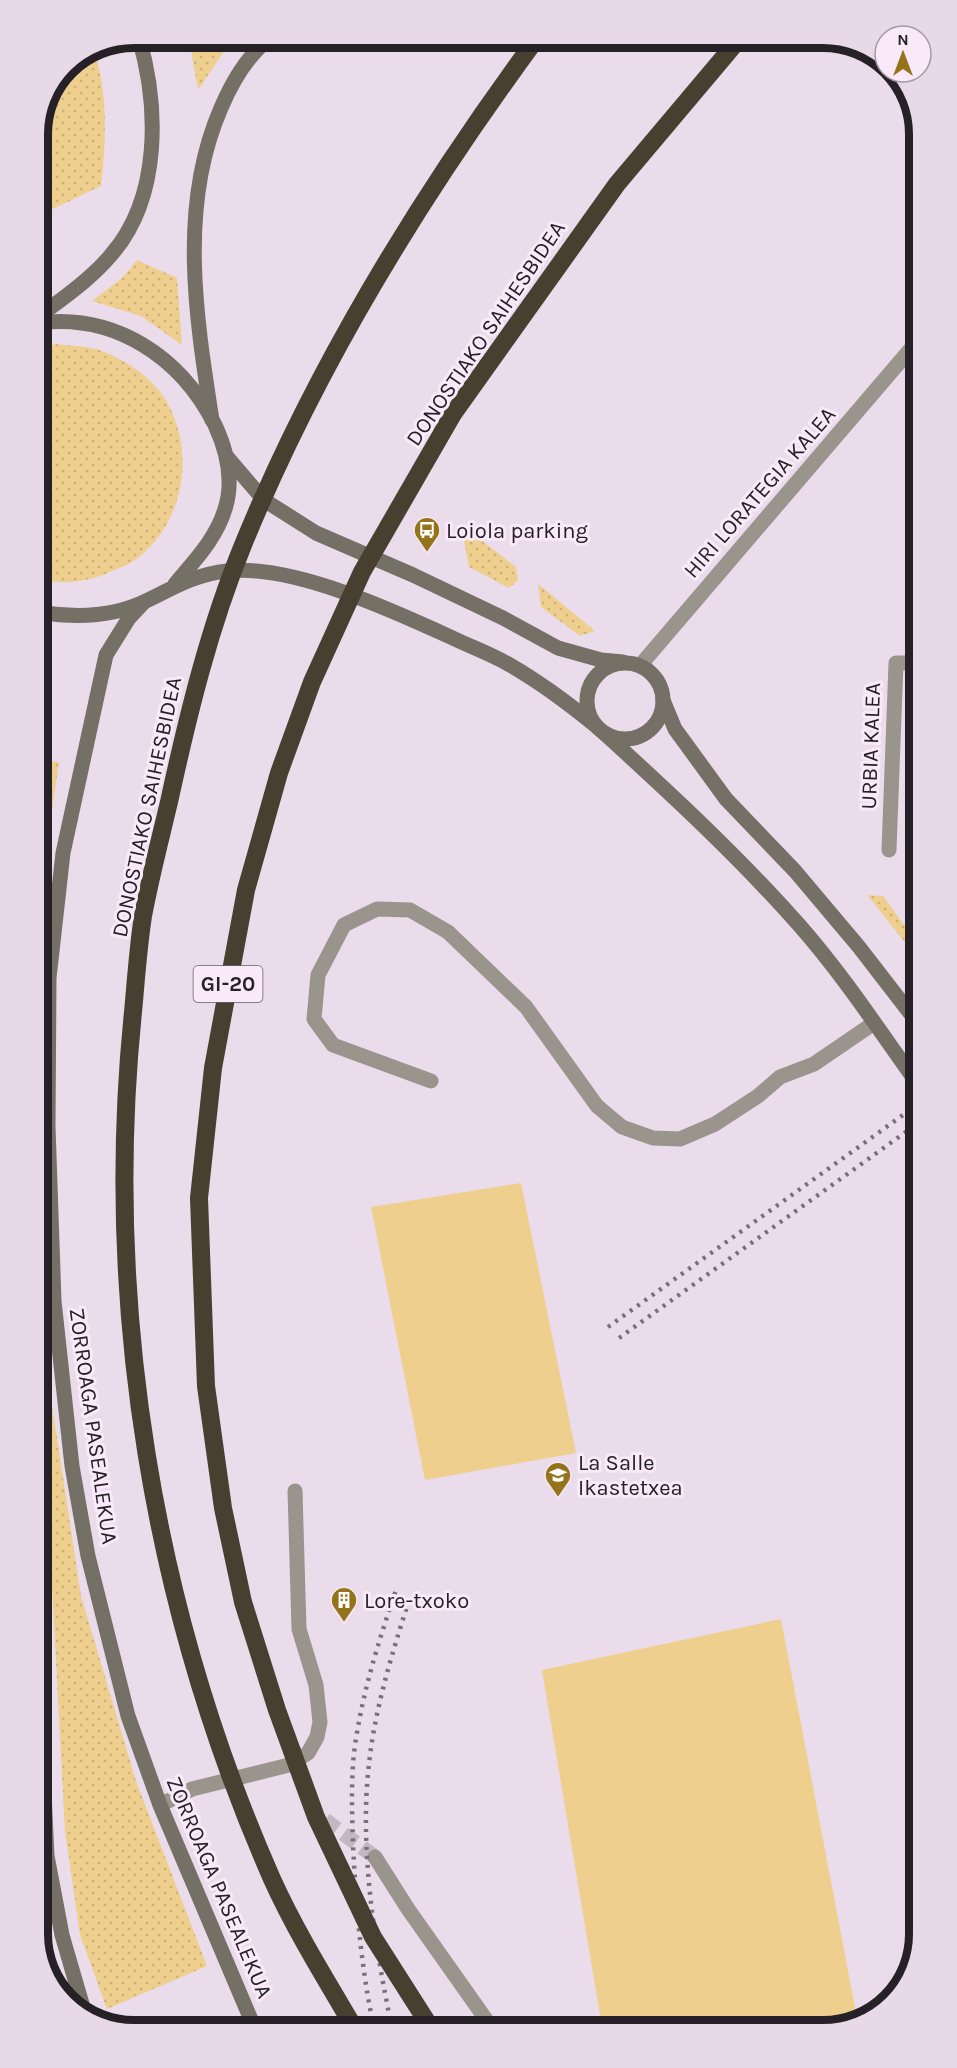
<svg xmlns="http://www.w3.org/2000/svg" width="957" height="2068" viewBox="0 0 957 2068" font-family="Karla,sans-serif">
	<defs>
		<pattern id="grass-dots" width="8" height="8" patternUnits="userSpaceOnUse" patternTransform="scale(1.5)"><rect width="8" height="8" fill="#eecf8d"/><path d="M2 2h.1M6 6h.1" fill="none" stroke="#ccb17a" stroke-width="1.8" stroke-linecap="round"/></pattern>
	</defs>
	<rect width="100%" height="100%" fill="#ebdcec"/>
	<!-- grass -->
	<g fill="url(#grass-dots)">
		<polygon points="189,38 233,38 198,90 189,39"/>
		<path d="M95 53C108 98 106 140 101 186L38 216V128L66 66Z"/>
		<polygon points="137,260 177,278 182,345 141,316 92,301 122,278"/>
		<path d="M56 344C71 346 89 346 102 351 127 361 155 379 168 404 196 456 183 525 135 560 128 565 118 568 110 572 89 582 61 585 39 579L38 349Z"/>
		<polygon points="468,530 516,567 518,580 509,588 469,567 463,535"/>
		<polygon points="538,584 595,631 580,636 541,607"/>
		<polygon points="39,761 59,762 42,878 40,878"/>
		<polygon points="867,895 883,896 917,943 917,948 912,951"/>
		<polygon points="41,1270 50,1392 81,1596 136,1781 207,1966 107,2009 80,1935 65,1831 45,1454"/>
		<polygon points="43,1932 57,1984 58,1987 43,1966"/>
		<polygon points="227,2016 233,2030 196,2030"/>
	</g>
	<!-- pitch -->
	<g fill="#eecf8d">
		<polygon points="521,1183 576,1453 425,1480 371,1207"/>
		<polygon points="781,1619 858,2023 854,2025 602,2027 542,1670"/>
	</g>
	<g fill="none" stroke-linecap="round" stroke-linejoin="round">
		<!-- street-tunnel -->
		<polyline stroke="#c4b7c4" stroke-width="15" stroke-dasharray="15 8" stroke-linecap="butt" points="325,1820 375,1857"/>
		<!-- street -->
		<g stroke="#99958d" stroke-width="15">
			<polyline points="647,670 643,662 915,344"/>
			<polyline points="889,850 896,663 916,663"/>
			<polyline points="905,1006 917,998"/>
			<polyline points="431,1081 333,1045 314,1019 318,975 344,925 377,909 410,910 448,932 526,1007 597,1106 622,1127 653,1138 680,1139 715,1124 758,1096 780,1077 814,1064 874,1023"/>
			<polyline points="160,1805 192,1789 289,1765 308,1753 317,1737 320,1722 316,1685 299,1629 295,1491"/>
			<polyline points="375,1857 408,1909 492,2028"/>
		</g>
		<!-- secondary -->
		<g stroke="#757065" stroke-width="15">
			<path d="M38 317C63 298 91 279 111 255 161 198 159 107 139 38"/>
			<path d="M38 323C115 313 181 357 215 425 227 451 234 481 225 509 216 539 194 561 175 584"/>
			<path d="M212 420C196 317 178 206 221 108 232 82 248 55 270 38"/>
			<polyline points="227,457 264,500 316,533 413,575 503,618 558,648 601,660 623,662"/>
			<polyline points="144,602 129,618 106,655 63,853 49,978 48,1126 54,1301 72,1466 88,1556 128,1716 160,1805 255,2029"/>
			<path d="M39 612C75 618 113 617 146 601 173 588 196 574 227 571 294 564 396 612 457 640 474 648 493 655 510 665 541 683 568 703 596 726"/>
			<circle cx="625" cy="701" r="38"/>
			<polyline points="663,700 675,729 726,799 795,871 859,947 917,1022"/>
			<path d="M604 733C672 795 739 857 800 926 843 975 879 1030 917 1083"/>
			<polyline points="42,1749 47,1856 62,1935 85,2014"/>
		</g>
		<!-- rail -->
		<g stroke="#796f79" stroke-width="4.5" stroke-dasharray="3 6" stroke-linecap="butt">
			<polyline points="608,1327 917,1105"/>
			<polyline points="619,1338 917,1124"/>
			<path d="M392 2028C375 1947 359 1848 369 1764 375 1708 392 1654 409 1600"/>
			<path d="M374 2029C361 1966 356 1908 353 1844 352 1813 351 1783 354 1753 361 1697 378 1643 396 1590"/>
		</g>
		<!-- highway-bridge -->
		<g stroke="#474031" stroke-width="18">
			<polyline points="431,2028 373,1937 316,1817 277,1710 243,1602 223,1508 206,1386 199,1198 213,1068 246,890 279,773 312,682 362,572 453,414 617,184 740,38"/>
			<path d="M355 2029C326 1980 295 1930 272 1879 153 1609 103 1305 133 1012 136 980 138 948 143 916 150 878 160 840 169 802 188 715 209 628 243 545 317 364 421 195 537 38"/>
		</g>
	</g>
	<!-- icons -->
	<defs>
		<g id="bus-pin" transform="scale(1.35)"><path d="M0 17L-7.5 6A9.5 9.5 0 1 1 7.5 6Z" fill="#95731b" stroke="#f9e9f9"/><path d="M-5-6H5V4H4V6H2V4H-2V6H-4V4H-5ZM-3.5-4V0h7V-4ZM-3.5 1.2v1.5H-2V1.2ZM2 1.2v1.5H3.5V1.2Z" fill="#fff"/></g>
		<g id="school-pin" transform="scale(1.35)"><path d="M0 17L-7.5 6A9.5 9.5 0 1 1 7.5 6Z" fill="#95731b" stroke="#f9e9f9"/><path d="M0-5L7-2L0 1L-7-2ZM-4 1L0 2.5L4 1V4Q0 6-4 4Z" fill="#fff"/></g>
		<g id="building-pin" transform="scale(1.35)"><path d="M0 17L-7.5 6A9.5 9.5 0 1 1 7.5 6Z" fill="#95731b" stroke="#f9e9f9"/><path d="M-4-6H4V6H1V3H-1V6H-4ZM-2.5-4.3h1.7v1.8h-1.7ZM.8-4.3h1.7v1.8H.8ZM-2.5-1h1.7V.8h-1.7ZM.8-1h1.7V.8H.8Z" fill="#fff"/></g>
	</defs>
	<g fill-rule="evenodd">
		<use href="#bus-pin" x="427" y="530"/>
		<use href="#school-pin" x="558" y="1475"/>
		<use href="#building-pin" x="344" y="1600"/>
	</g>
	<g text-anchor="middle" stroke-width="6" stroke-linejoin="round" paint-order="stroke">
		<!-- shield labels -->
		<rect fill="#f9e9f9" stroke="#655d65" stroke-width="1.5" x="193.5" y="966" width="69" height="36" rx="4.5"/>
		<g font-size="21" font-weight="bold" fill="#262126">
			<text x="228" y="991">GI-20</text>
		</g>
		<!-- street labels -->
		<g font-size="22" fill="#262126" stroke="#f9e9f9">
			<text transform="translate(485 333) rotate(-56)" y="8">DONOSTIAKO SAIHESBIDEA</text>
			<text transform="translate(759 492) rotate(-49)" y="8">HIRI LORATEGIA KALEA</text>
			<text transform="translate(870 746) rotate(-88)" y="8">URBIA KALEA</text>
			<text transform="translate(146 807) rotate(-78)" y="8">DONOSTIAKO SAIHESBIDEA</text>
			<text transform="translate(94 1426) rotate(82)" y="8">ZORROAGA PASEALEKUA</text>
			<text transform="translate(220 1887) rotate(67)" y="8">ZORROAGA PASEALEKUA</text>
		</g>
		<!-- poi labels -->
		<g font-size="22" fill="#262126" stroke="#f9e9f9" text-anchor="start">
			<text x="446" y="538">Loiola parking</text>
			<text x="578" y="1470">La Salle<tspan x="578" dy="25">Ikastetxea</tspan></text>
			<text x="364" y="1608">Lore-txoko</text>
		</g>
	</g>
	<!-- crop -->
	<path d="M0 0H957V2068H0ZM134 48H823A86 86 0 0 1 909 134V1934A86 86 0 0 1 823 2020H134A86 86 0 0 1 48 1934V134A86 86 0 0 1 134 48Z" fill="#e8d9e8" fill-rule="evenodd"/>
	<path fill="none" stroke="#262126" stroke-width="8" d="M134 48H823A86 86 0 0 1 909 134V1934A86 86 0 0 1 823 2020H134A86 86 0 0 1 48 1934V134A86 86 0 0 1 134 48Z"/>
	<!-- north arrow -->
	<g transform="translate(903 54)"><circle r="28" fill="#f9e9f9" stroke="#a599a5" stroke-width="1.5"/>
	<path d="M0-4.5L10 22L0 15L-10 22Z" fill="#95731b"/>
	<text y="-9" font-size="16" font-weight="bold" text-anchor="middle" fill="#262126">N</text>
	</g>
</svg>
